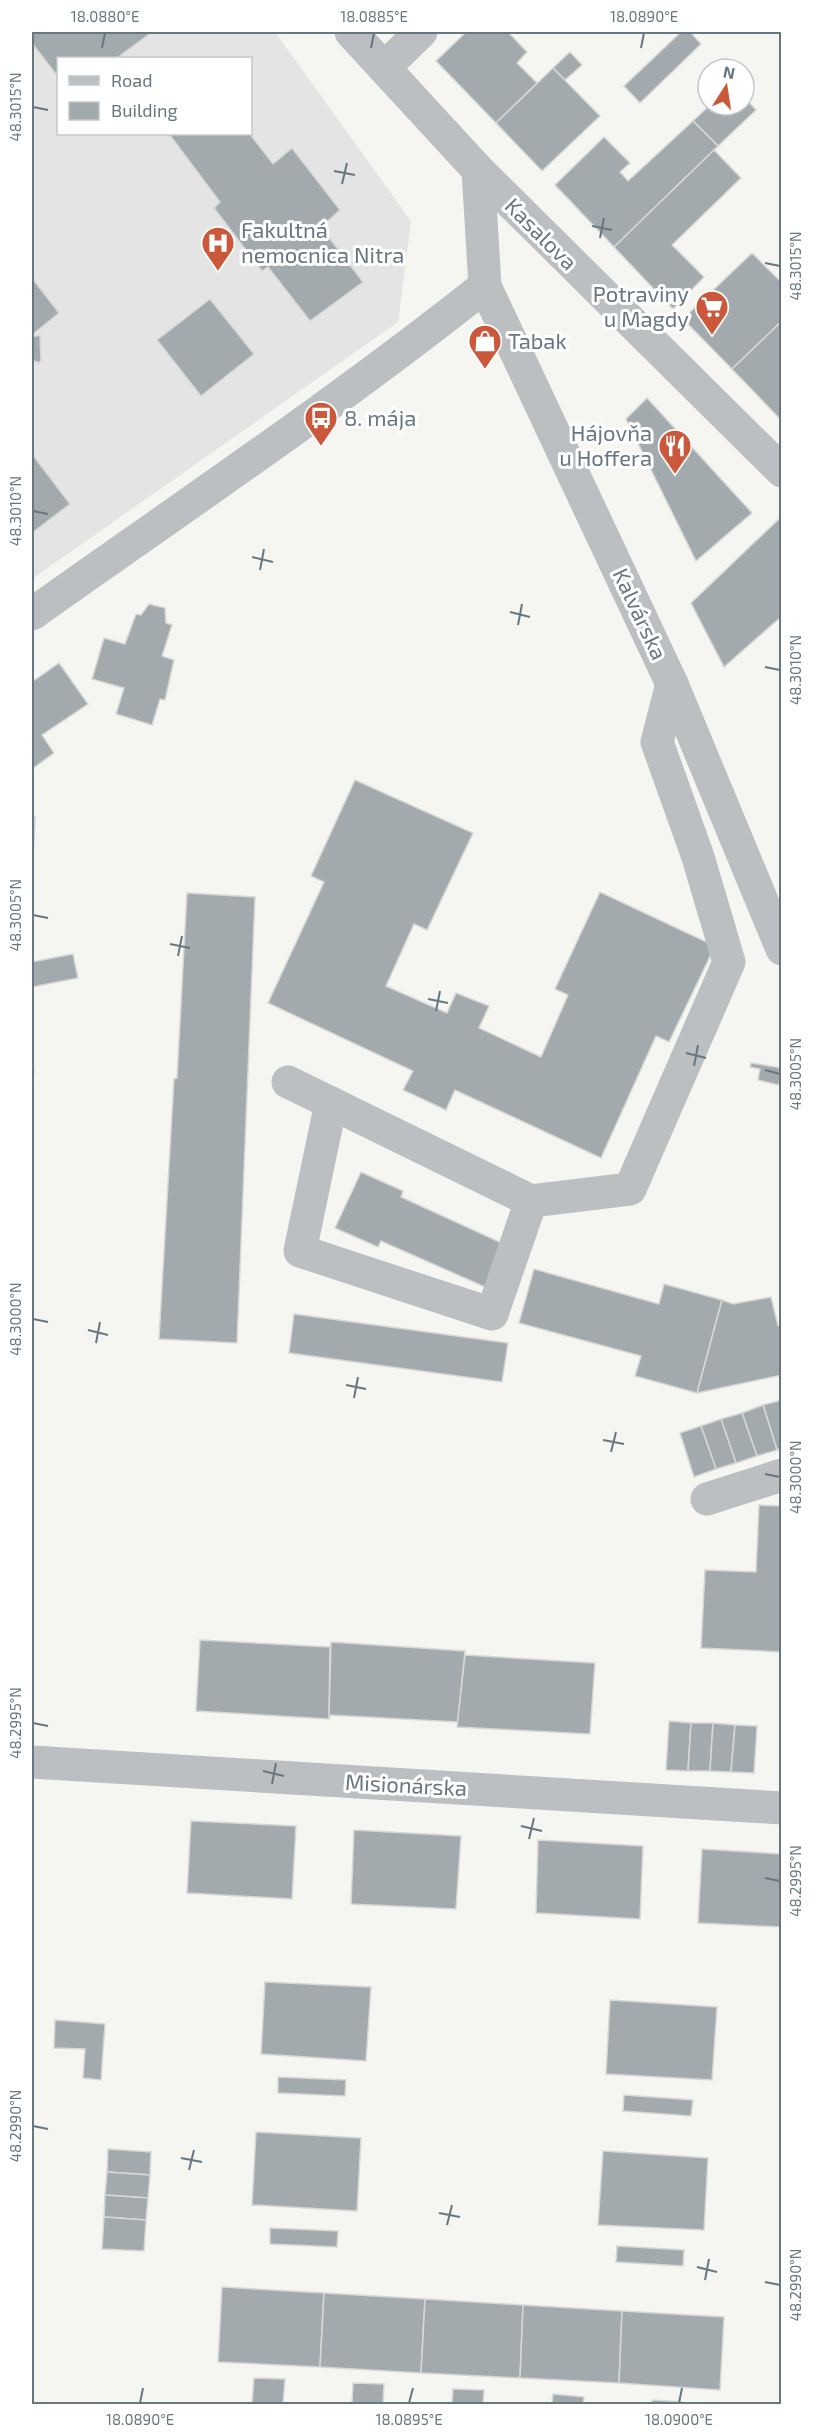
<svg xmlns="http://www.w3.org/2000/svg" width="813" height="2436" viewBox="0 0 813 2436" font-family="'Exo 2',sans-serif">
	<rect width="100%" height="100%" fill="#f5f5f2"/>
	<!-- built -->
	<path fill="#e3e4e3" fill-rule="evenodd" d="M32 32H275L411 221 398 322 32 579ZM58 58H250V134H58Z"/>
	<!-- building -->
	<g fill="#a3aaae" stroke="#d7d7d5" stroke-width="1.5">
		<polygon points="32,32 152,32 117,58 58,58 58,77 32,43"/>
		<polygon points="466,32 508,32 527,52 517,63 537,83 496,123 436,61"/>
		<polygon points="681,32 690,32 701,44 640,103 624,86"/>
		<polygon points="570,52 582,65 565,80 553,68"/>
		<polygon points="553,68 600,116 542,171 496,123"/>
		<polygon points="744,97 756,110 718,146 693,121 710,105 744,105"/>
		<polygon points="693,121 718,146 614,247 555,185 604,137 630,163 620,172 628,181"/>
		<polygon points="169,134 250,134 273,164 292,148 340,210 321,227 363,282 310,321 268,267 262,271 214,208 220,202"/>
		<polygon points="714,150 741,178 672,245 704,277 673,309 614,247"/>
		<polygon points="752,253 782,283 782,321 732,369 683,319"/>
		<polygon points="32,278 59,313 32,335"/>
		<polygon points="210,299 254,354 201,396 157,340"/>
		<polygon points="782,321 782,421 732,369"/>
		<polygon points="40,335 41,360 39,363 32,360 32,337"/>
		<polygon points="647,398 752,513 696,561 626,419"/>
		<polygon points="32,454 70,504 32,533"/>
		<polygon points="779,519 782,522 782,616 724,667 691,603"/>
		<polygon points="149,604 165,608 166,623 172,625 162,656 174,660 165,700 160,699 152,725 116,714 124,688 92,679 104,638 125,644 136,614 141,615"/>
		<polygon points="59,663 88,704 42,735 54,753 32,769 32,682"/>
		<polygon points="355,780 473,833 427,930 414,924 386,986 447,1013 456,993 489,1006 479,1028 541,1057 568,995 555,989 600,892 715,946 669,1042 656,1036 601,1158 455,1090 446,1110 403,1090 413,1071 268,1003 324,882 311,876"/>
		<polygon points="32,816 35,817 32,886"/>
		<polygon points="187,893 255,897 237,1343 159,1339 174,1079 177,1078"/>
		<polygon points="73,954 78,978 32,987 32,962"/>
		<polygon points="751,1063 782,1068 779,1085 758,1080 760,1069 750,1067"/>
		<polygon points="32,1067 34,1067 33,1088 32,1087"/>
		<polygon points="361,1172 403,1191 401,1197 504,1244 485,1287 381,1241 378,1247 335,1228"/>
		<polygon points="534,1269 659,1304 664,1284 722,1300 697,1393 635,1376 641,1356 519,1323"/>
		<polygon points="771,1297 778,1326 782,1325 782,1375 697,1393 722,1300 733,1304"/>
		<polygon points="294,1314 508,1343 502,1382 289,1353"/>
		<polygon points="782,1400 782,1448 777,1450 763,1405"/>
		<polygon points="763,1405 777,1450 757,1456 742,1413"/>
		<polygon points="742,1413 757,1456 736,1463 721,1419"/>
		<polygon points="721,1419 736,1463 716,1469 701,1426"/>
		<polygon points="701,1426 716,1469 694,1477 680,1433"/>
		<polygon points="759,1505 782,1506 782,1652 701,1648 705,1570 756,1572"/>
		<polygon points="200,1640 330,1647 329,1719 196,1711"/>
		<polygon points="331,1642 465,1651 458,1722 329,1715"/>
		<polygon points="465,1655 595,1663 590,1734 457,1727"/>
		<polygon points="669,1721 691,1723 688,1771 666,1770"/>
		<polygon points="691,1723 713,1723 710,1771 688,1771"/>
		<polygon points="713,1723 735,1725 731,1772 710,1771"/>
		<polygon points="735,1725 757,1726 754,1773 731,1772"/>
		<polygon points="191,1821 296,1826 292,1899 187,1893"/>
		<polygon points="354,1830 461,1836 456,1909 351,1904"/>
		<polygon points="538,1840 643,1846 640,1919 536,1913"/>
		<polygon points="702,1849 782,1854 782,1927 698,1923"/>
		<polygon points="265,1982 371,1987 366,2061 261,2054"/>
		<polygon points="610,2000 717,2007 712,2080 606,2074"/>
		<polygon points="55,2020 105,2024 101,2080 83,2078 85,2049 54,2048"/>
		<polygon points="278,2077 346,2080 345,2096 278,2093"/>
		<polygon points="624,2095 693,2100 691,2116 623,2111"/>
		<polygon points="256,2132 361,2138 357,2211 252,2205"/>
		<polygon points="108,2149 151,2152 150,2175 107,2172"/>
		<polygon points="603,2151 708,2158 704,2230 598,2225"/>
		<polygon points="107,2172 150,2175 148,2198 105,2195"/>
		<polygon points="105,2195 148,2198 146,2220 104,2217"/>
		<polygon points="104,2217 146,2220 144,2251 102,2249"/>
		<polygon points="270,2228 338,2231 337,2247 270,2244"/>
		<polygon points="617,2246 684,2250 683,2266 616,2262"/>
		<polygon points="222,2287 324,2293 320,2367 218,2362"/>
		<polygon points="324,2293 425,2299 421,2373 320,2367"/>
		<polygon points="425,2299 523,2305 520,2378 421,2373"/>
		<polygon points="523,2305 622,2311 619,2383 520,2378"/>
		<polygon points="622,2311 724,2317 720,2390 619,2383"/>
		<polygon points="254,2378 285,2379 283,2404 252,2404"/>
		<polygon points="353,2383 384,2384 383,2404 352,2404"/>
		<polygon points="453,2389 484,2390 483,2404 452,2404"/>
		<polygon points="553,2394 584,2397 583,2404 552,2404"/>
		<polygon points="652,2400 683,2402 683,2404 652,2404"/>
	</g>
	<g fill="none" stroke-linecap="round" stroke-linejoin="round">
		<!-- minor -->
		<g stroke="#bbbfc2" stroke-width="33">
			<polyline points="351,32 478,170 782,471"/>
			<polyline points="384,68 421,32"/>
			<polyline points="478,170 485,286 672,684 782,949"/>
			<path d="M32 614C184 506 339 402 485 286"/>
			<polyline points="288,1082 531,1201 630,1189 729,962 698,857 657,742 672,684"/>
			<polyline points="331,1103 300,1251 492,1314 531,1201"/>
			<polyline points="707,1499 782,1475"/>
			<polyline points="32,1762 782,1808"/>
		</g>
	</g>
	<!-- ticks -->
	<path fill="none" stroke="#68767f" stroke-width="2" d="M102 48 105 33M371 48 374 33M641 48 644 33M33 107 48 110M334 171 355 175M342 184 347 163M592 226 612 230M600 238 604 218M765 263 780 266M33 511 48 514M252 557 273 562M260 570 264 549M510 612 530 617M518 625 522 604M765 667 780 670M33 915 48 918M170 944 190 948M178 956 182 936M428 999 448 1003M436 1011 440 991M686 1053 706 1058M694 1066 698 1045M765 1070 780 1074M33 1319 48 1322M88 1330 108 1335M96 1343 100 1322M346 1385 366 1389M354 1398 358 1377M603 1440 624 1444M611 1452 616 1432M765 1474 780 1477M33 1723 48 1726M263 1771 284 1776M272 1784 276 1763M521 1826 542 1831M529 1839 534 1818M765 1878 780 1881M33 2126 48 2129M181 2158 202 2162M189 2170 194 2150M439 2213 460 2217M447 2225 452 2205M697 2267 717 2272M705 2280 709 2259M765 2282 780 2285M140 2403 143 2388M409 2403 413 2388M679 2403 682 2388"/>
	<!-- icons -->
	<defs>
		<g id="hospital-pin" transform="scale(1.725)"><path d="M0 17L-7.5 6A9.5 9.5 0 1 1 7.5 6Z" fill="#cc583b" stroke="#fff"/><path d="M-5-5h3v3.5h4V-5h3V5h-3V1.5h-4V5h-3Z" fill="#fff"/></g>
		<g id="supermarket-pin" transform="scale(1.725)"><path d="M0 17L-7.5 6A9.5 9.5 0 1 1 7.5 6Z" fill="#cc583b" stroke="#fff"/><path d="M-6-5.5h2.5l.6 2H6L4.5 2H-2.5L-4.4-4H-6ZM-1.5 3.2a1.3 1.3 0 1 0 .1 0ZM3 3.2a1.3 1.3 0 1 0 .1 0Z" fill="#fff"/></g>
		<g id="shop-pin" transform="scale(1.725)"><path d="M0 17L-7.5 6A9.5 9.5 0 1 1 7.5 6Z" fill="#cc583b" stroke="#fff"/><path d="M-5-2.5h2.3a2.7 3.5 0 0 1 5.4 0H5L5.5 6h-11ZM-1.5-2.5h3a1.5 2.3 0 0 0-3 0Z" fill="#fff"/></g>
		<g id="bus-pin" transform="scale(1.725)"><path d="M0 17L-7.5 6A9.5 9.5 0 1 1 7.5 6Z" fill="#cc583b" stroke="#fff"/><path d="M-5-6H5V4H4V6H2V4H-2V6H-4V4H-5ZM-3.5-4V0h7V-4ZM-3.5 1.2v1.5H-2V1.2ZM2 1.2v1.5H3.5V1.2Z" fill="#fff"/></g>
		<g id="restaurant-pin" transform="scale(1.725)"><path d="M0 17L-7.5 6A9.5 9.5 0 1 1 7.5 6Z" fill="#cc583b" stroke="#fff"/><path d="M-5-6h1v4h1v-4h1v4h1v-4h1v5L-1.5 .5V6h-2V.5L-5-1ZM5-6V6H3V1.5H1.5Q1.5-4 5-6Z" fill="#fff"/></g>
	</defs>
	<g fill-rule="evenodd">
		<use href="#hospital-pin" x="218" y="243"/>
		<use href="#supermarket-pin" x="712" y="307"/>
		<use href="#shop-pin" x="485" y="341"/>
		<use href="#bus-pin" x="321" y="418"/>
		<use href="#restaurant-pin" x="675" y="446"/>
	</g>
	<g text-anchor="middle" stroke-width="6" stroke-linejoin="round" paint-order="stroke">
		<!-- poi labels -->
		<g font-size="22" fill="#68767f" stroke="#fff" text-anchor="start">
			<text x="241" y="238">Fakultná<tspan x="241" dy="25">nemocnica Nitra</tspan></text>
			<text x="689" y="302" text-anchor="end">Potraviny<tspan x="689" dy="25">u Magdy</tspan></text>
			<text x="508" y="349">Tabak</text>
			<text x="344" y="426">8. mája</text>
			<text x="652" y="441" text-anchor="end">Hájovňa<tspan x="652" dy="25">u Hoffera</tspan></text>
		</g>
		<!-- street labels -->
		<g font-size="22" fill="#68767f" stroke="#fff">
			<text transform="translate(541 234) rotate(45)" y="8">Kasalova</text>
			<text transform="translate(640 614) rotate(65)" y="8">Kalvárska</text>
			<text transform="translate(406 1785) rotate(3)" y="8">Misionárska</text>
		</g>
	</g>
	<!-- border -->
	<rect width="813" height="2436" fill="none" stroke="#ffffff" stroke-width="66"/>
	<!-- legend -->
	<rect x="57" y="57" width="195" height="78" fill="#ffffff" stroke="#c3c8cc" stroke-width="1.5"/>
	<rect x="69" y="76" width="30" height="9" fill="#bbbfc2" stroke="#c3c8cc" stroke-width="1.5"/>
	<text x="111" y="87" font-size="18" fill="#68767f">Road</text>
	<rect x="69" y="102" width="30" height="18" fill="#a3aaae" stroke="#c3c8cc" stroke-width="1.5"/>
	<text x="111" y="117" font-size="18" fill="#68767f">Building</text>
	<!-- north arrow -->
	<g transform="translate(726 87) rotate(12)"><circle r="28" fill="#ffffff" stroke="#c3c8cc" stroke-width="1.5"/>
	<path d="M0-4.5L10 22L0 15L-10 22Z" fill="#cc583b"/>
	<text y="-9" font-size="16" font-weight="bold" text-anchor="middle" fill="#68767f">N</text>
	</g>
	<rect x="33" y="33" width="747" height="2370" fill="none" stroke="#68767f" stroke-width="2"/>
	<g font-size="15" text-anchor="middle" fill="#68767f">
		<text x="105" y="22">18.0880°E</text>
		<text x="374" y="22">18.0885°E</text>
		<text x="644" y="22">18.0890°E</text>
		<text transform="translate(16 107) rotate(-90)" y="5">48.3015°N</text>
		<text transform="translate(796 266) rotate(-90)" y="5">48.3015°N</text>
		<text transform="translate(16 511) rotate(-90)" y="5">48.3010°N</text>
		<text transform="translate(796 670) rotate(-90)" y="5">48.3010°N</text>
		<text transform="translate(16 915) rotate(-90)" y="5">48.3005°N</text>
		<text transform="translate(796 1074) rotate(-90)" y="5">48.3005°N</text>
		<text transform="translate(16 1319) rotate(-90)" y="5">48.3000°N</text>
		<text transform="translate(796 1477) rotate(-90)" y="5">48.3000°N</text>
		<text transform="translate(16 1723) rotate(-90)" y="5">48.2995°N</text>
		<text transform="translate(796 1881) rotate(-90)" y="5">48.2995°N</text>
		<text transform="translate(16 2126) rotate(-90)" y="5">48.2990°N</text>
		<text transform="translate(796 2285) rotate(-90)" y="5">48.2990°N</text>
		<text x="140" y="2425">18.0890°E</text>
		<text x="409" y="2425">18.0895°E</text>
		<text x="679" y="2425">18.0900°E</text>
	</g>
</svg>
